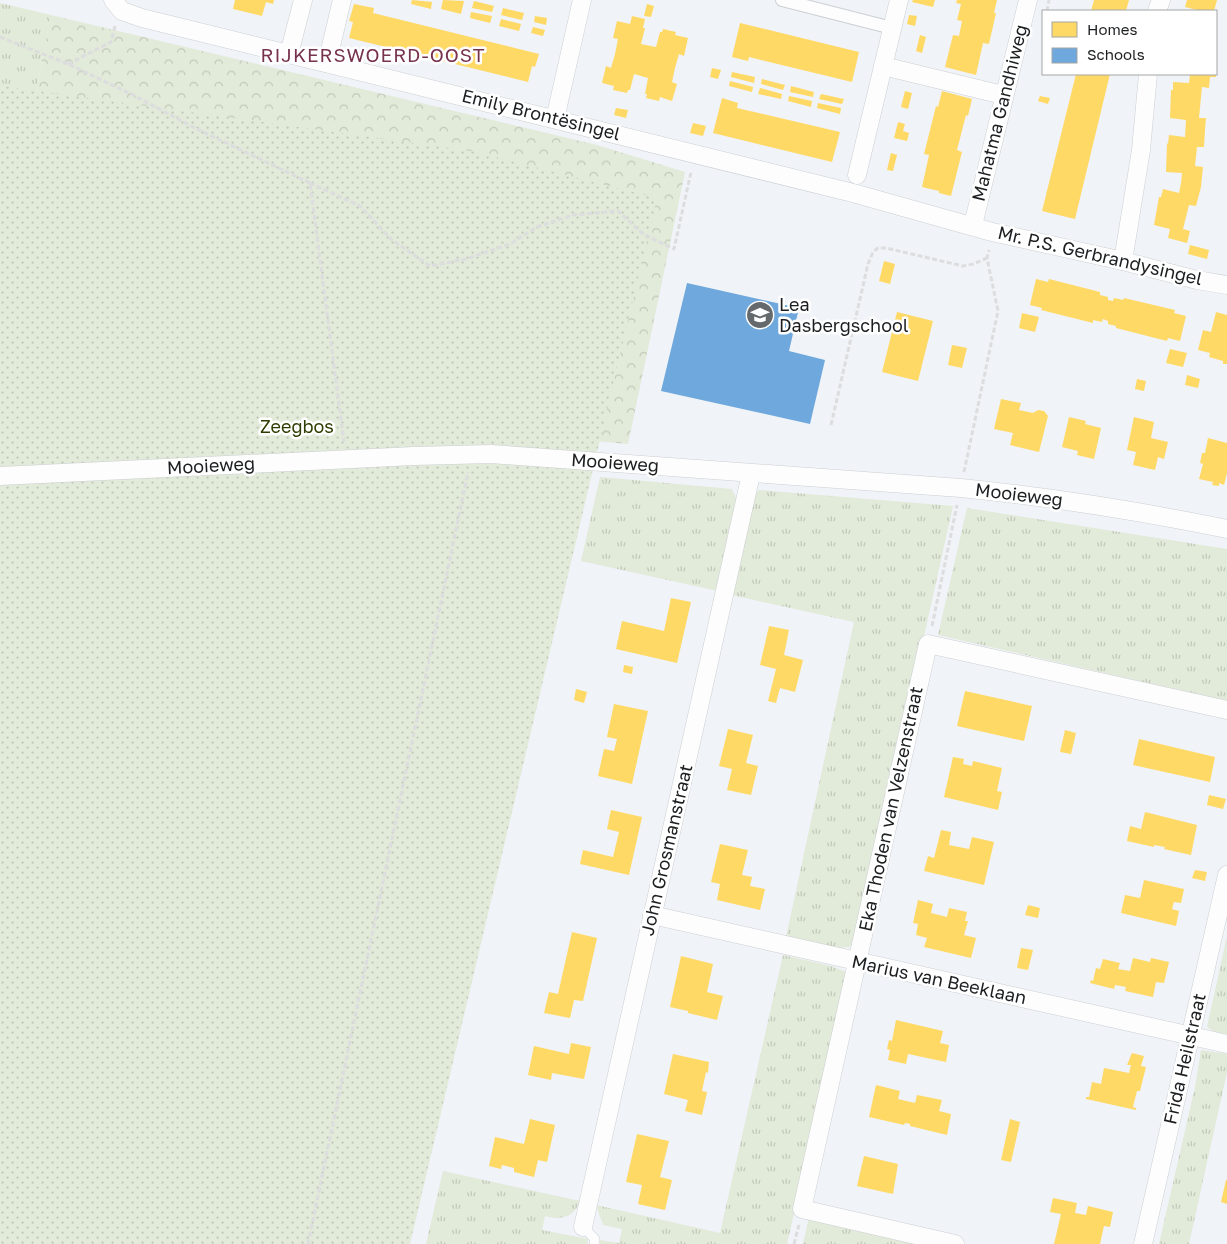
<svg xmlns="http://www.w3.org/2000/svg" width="1227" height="1244" viewBox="0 0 1227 1244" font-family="'Golos Text',sans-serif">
	<defs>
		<pattern id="grass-tufts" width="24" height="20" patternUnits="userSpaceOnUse" patternTransform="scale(1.25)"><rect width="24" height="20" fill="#e2ead9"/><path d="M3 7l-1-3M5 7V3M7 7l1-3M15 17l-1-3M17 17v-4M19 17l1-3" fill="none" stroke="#c1c8ba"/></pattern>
		<pattern id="forest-crowns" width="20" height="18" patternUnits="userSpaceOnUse" patternTransform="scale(1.25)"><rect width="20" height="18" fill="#e2ead9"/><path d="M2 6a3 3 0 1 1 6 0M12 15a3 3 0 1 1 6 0" fill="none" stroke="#c1c8ba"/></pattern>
		<pattern id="park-dots" width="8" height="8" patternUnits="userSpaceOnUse" patternTransform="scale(1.25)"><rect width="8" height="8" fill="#e2ead9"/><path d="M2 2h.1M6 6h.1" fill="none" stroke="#c1c8ba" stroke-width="1.8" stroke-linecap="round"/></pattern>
	</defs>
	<rect width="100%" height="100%" fill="#f0f3f7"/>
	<!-- grass -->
	<g fill="url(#grass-tufts)">
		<polygon points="0,3 51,15 15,197 0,194"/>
		<polygon points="600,477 732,489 737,500 718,591 581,561"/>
		<polygon points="759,490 953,506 856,942 849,947 838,948 786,937 854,622 731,595 755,495"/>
		<polygon points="967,508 1227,549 1227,701 938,635"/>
		<polygon points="1227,936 1227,1034 1215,1032 1207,1027"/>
		<polygon points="783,955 831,966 846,972 848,981 787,1244 600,1244 600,1240 619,1243 622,1229 603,1225 596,1205 720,1233"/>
		<polygon points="1201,1050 1227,1054 1227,1072 1189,1244 1159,1244 1195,1087"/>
		<path d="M443 1171 580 1201C574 1218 561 1220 545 1216L542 1230 588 1239 587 1244H426Z"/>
		<polygon points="809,1217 927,1244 803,1244"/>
	</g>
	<!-- forest -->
	<polygon fill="url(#forest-crowns)" points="51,15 597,145 685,172 628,444 574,439 15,197"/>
	<!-- park -->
	<polygon fill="url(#park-dots)" points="0,83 3,86 471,151 657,198 410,1244 0,1244"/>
	<!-- homes -->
	<g fill="#ffd966">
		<polygon points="235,0 274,0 273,4 266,2 262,16 233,9"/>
		<polygon points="412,0 432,2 431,9 411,4"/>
		<polygon points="443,0 464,1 461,14 441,9"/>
		<polygon points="913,0 935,0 933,7 912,2"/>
		<polygon points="957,0 997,0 994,13 996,13 989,44 983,43 976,75 945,67 953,35 959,36 962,21 957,20 961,4 956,3"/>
		<polygon points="1094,0 1129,0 1126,11 1091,11"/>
		<polygon points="1187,0 1217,0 1214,11 1201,11 1185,7"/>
		<polygon points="474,1 494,6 492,12 472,8"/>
		<polygon points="354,4 374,8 373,13 539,54 535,67 532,66 528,82 349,38 353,22 349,21"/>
		<polygon points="647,4 654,6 651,17 644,16"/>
		<polygon points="503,8 524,13 522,20 501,15"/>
		<polygon points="471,12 492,16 490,23 470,18"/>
		<polygon points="909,15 917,16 915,26 907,24"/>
		<polygon points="535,16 547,18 546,25 534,22"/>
		<polygon points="632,16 645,19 643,28 645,28 641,44 656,47 660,32 662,32 663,29 676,32 675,35 688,38 684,56 679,54 675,68 672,82 677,84 672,101 660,97 659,101 646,98 647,94 645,94 648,78 634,74 630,90 628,90 627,93 613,90 614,86 602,83 606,66 611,68 615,54 618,39 613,38 617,21 630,24"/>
		<polygon points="501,19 521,24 519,31 499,26"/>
		<polygon points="740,23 859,52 852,82 749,57 748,61 732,57"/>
		<polygon points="533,27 545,30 543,36 531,33"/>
		<polygon points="920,35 926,37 922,53 916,51"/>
		<polygon points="712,68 721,70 718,79 710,77"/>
		<polygon points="732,72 755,77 754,83 731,77"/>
		<polygon points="1076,74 1110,74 1075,219 1042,211"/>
		<polygon points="1190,74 1216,74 1216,77 1210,77 1209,88 1202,87 1199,118 1206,118 1205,130 1204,147 1197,147 1195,166 1203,167 1201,187 1196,206 1189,205 1183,229 1190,231 1187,243 1168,238 1170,229 1154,225 1159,197 1161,197 1163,189 1179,193 1181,183 1182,173 1166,172 1167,143 1168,144 1169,135 1185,137 1186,120 1170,118 1171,90 1173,90 1173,82 1189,83"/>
		<polygon points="762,79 785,85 783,90 761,84"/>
		<polygon points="730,81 753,87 752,92 729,86"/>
		<polygon points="791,86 814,92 813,97 790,92"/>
		<polygon points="760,88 782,94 781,99 758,94"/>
		<polygon points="905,91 912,93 908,109 901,107"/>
		<polygon points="942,91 972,99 968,116 966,115 957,150 962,152 951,196 939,193 939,191 922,187 929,155 924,154 936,106 938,107"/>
		<polygon points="821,94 844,99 842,104 819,99"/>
		<polygon points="789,96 812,101 811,107 788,101"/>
		<polygon points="1040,96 1050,98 1048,104 1038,101"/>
		<polygon points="722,98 738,103 737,108 840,132 832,162 713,133"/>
		<polygon points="818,103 841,108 840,114 817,108"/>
		<polygon points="616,108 628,110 626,118 614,115"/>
		<polygon points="898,122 905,124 903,131 909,133 907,141 894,138"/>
		<polygon points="693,123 706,126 703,136 690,133"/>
		<polygon points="891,153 897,155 893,171 887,170"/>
		<polygon points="1190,245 1209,250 1207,259 1188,254"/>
		<polygon points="884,261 895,264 890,284 879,281"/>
		<polygon points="1036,279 1048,282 1049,279 1100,292 1100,295 1108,297 1108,300 1113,301 1114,298 1123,300 1124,298 1175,310 1174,313 1186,316 1180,341 1168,338 1167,341 1116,328 1116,326 1108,324 1108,321 1103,319 1102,322 1093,320 1093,323 1041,310 1042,308 1030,305"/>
		<polygon points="897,312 933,321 918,381 882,372"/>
		<polygon points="1216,312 1227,315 1227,364 1223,364 1223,361 1209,357 1210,353 1198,350 1203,330 1211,332"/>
		<polygon points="1022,313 1039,317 1035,332 1019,328"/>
		<polygon points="952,345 967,348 962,368 948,365"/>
		<polygon points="1170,349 1187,353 1183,367 1166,363"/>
		<polygon points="1187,375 1200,379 1198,388 1185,385"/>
		<polygon points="1137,379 1146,381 1144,391 1135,389"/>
		<polygon points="1001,399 1021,403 1019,410 1033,413 1038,410 1044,411 1048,416 1039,452 1010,445 1013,433 994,429"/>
		<polygon points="1069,417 1086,421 1085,424 1101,428 1094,459 1077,455 1078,451 1062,447"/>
		<polygon points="1134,417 1154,422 1151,438 1168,442 1164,459 1158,457 1155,470 1133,465 1136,452 1127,450"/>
		<polygon points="1208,438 1227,443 1227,473 1224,485 1219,483 1219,486 1212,485 1213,482 1199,479 1203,464 1200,463 1202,453 1205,453"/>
		<polygon points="671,598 691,602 677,663 616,649 622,621 664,631"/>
		<polygon points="769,626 789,630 784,655 803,660 795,692 780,688 776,703 768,701 776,669 760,665"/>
		<polygon points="624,665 633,667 632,674 623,672"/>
		<polygon points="576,689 587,692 584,703 574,700"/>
		<polygon points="965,691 1032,706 1024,741 957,726"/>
		<polygon points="614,704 648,711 632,784 598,776 604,749 614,751 617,739 607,737"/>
		<polygon points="728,729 753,735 746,763 758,766 751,795 727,790 732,769 719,766"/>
		<polygon points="1065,730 1076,733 1071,754 1060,752"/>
		<polygon points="1139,739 1215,757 1210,782 1133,765"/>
		<polygon points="953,757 964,759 963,764 972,766 973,761 1002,768 997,791 1002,792 998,810 944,797"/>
		<polygon points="1209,795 1226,799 1223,809 1207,805"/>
		<polygon points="611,810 642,817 629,875 580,864 583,850 613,857 619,832 607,829"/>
		<polygon points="1145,812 1197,825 1191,855 1164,849 1165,847 1154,845 1154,847 1127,841 1130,826 1141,829"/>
		<polygon points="941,830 951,832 949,845 969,849 972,837 994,842 984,885 924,871 928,856 934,858"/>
		<polygon points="720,844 748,850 742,875 752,877 750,886 765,889 760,910 717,900 720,884 711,882"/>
		<polygon points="1195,870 1207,872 1205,881 1192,878"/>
		<polygon points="1144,880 1184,889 1181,903 1174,902 1172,909 1179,911 1176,926 1121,913 1125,895 1140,898"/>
		<polygon points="918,900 933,904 931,913 947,917 949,908 967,912 965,921 968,921 964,935 976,938 971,958 924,947 927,938 916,935 918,924 913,923"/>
		<polygon points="1028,905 1040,908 1038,918 1025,915"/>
		<polygon points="572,932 597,938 583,1001 574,1000 570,1018 544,1013 549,992 558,994"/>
		<polygon points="1021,948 1033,950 1028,970 1017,968"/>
		<polygon points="681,956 713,964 707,992 723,996 717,1020 688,1013 688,1011 670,1007"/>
		<polygon points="1133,958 1150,962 1151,958 1169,962 1164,983 1156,982 1153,997 1125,991 1126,987 1115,985 1114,989 1090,983 1091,980 1093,981 1096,968 1100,969 1103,959 1120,963 1118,969 1130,971"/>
		<polygon points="896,1020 943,1031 940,1043 949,1045 946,1062 908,1054 906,1064 888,1060 890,1050 887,1049 889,1040 892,1041"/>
		<polygon points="571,1043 591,1047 584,1079 552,1073 551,1080 528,1075 534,1046 569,1054"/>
		<polygon points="1132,1053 1144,1056 1141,1066 1146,1067 1140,1091 1137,1091 1133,1107 1136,1108 1136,1110 1086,1099 1086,1097 1089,1097 1092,1082 1101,1084 1104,1068 1129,1073 1131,1065 1127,1065"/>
		<polygon points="673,1054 709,1062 708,1073 706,1072 702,1091 707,1092 702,1115 685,1111 688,1100 664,1094"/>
		<polygon points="876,1085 900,1091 898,1099 915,1103 917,1095 942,1100 939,1111 951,1114 947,1135 910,1126 910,1124 905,1123 904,1125 869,1117"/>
		<polygon points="530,1119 555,1125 547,1162 538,1160 534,1177 514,1172 514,1168 502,1165 501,1169 489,1166 495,1137 524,1144"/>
		<polygon points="1010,1119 1020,1122 1011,1162 1001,1160"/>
		<polygon points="637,1134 669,1141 660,1177 672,1180 665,1210 638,1204 642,1185 626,1182"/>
		<polygon points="864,1156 898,1164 893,1194 857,1186"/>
		<polygon points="1226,1180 1227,1180 1227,1204 1221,1202"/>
		<polygon points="1053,1198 1077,1203 1075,1213 1086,1215 1088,1206 1113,1212 1110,1227 1104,1226 1100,1244 1054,1244 1061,1214 1050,1212"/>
	</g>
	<!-- schools -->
	<polygon fill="#6fa8dc" points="687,283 799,308 789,351 825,360 810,424 661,391"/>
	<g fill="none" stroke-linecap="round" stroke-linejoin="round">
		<!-- service casing -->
		<g stroke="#cccfd2" stroke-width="10">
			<polyline id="service" points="583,1227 595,1239 594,1244"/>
		</g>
		<!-- pedestrian casing -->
		<g stroke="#cccfd2" stroke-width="14">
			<polyline id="pedestrian" points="782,0 892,28"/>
		</g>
		<!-- minor casing -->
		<g stroke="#cccfd2" stroke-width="19">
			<g id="minor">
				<polyline points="113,0 122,11 142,18 853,193 992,232 1123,261 1197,280 1227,285"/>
				<polyline points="1157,11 1161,0"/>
				<polyline points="289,54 303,0"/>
				<polyline points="327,63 342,0"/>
				<polyline points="883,66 1003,95"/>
				<polyline points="555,119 582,0"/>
				<polyline points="857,175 899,0"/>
				<polyline points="973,225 1028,0"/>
				<polyline points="1123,261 1141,150 1148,74"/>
				<path d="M0 476 414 456 491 454 961 488C1050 497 1139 511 1227 529"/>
				<polyline points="652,915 1227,1044"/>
				<polyline points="583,1227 751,474"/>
				<polyline points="955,1244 802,1209 928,644 1227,710"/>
				<polyline points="1143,1244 1227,875"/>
			</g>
		</g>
		<!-- path -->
		<g stroke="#dcddde" stroke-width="3" stroke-dasharray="5 2.5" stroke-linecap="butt">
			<polyline points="1047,11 1049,0"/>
			<polyline points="0,37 68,64 131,94 195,128 310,183 344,442"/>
			<polyline points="68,64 111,42 115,26"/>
			<polyline points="310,183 360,206 392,240 430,266 466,259 510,244 537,227 573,215 618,211 643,234 674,249 691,172"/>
			<polyline points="831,425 868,264 873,252 878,248 886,248 963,266 973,264 987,258"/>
			<polyline points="964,472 998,311 987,258 989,250"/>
			<polyline points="932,626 957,505"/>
			<polyline points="308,1244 468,472"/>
			<polyline points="794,1244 799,1225"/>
		</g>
		<!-- service -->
		<use href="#service" stroke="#fdfdfe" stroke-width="9"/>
		<!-- pedestrian -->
		<use href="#pedestrian" stroke="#fdfdfe" stroke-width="12"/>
		<!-- minor -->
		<use href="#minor" stroke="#fdfdfe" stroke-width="18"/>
	</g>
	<!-- icons -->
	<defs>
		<g id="school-disc" transform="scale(1.4375)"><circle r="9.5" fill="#66696b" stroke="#fff"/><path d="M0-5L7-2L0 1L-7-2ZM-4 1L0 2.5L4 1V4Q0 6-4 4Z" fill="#fff"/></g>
	</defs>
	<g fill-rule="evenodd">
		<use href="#school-disc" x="760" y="315"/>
	</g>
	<g text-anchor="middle" stroke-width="5" stroke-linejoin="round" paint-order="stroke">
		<!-- street labels -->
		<g font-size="18" fill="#1c1e20" stroke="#fff">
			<text transform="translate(1000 113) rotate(-76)" y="6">Mahatma Gandhiweg</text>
			<text transform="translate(541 115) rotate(14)" y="6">Emily Brontësingel</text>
			<text transform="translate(1100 256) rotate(13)" y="6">Mr. P.S. Gerbrandysingel</text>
			<text transform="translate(615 463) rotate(4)" y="6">Mooieweg</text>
			<text transform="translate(211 466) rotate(-3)" y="6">Mooieweg</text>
			<text transform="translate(1019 495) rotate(7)" y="6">Mooieweg</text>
			<text transform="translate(891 809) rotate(-78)" y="6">Eka Thoden van Velzenstraat</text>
			<text transform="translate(667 850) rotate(-77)" y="6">John Grosmanstraat</text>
			<text transform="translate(939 980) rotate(12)" y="6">Marius van Beeklaan</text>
			<text transform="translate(1185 1059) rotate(-77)" y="6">Frida Heilstraat</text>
		</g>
		<!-- poi labels -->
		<g font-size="18" fill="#1c1e20" stroke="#fff" text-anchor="start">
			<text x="779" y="311">Lea<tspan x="779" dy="21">Dasbergschool</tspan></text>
		</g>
		<!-- park labels -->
		<g font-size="18" fill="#2e3d02" stroke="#fff">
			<text x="297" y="433">Zeegbos</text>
		</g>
		<!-- neighbourhood labels -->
		<g font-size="19" letter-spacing="1" fill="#77334e" stroke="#fff">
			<text x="373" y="62">RIJKERSWOERD-OOST</text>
		</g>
	</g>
	<!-- legend -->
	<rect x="1042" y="10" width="175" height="65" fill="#ffffff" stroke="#a4a5a6"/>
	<rect x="1052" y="22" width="25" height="15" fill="#ffd966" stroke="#a4a5a6"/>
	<text x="1087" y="35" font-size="15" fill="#1c1e20">Homes</text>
	<rect x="1052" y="48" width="25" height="15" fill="#6fa8dc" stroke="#a4a5a6"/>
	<text x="1087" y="60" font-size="15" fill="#1c1e20">Schools</text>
</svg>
